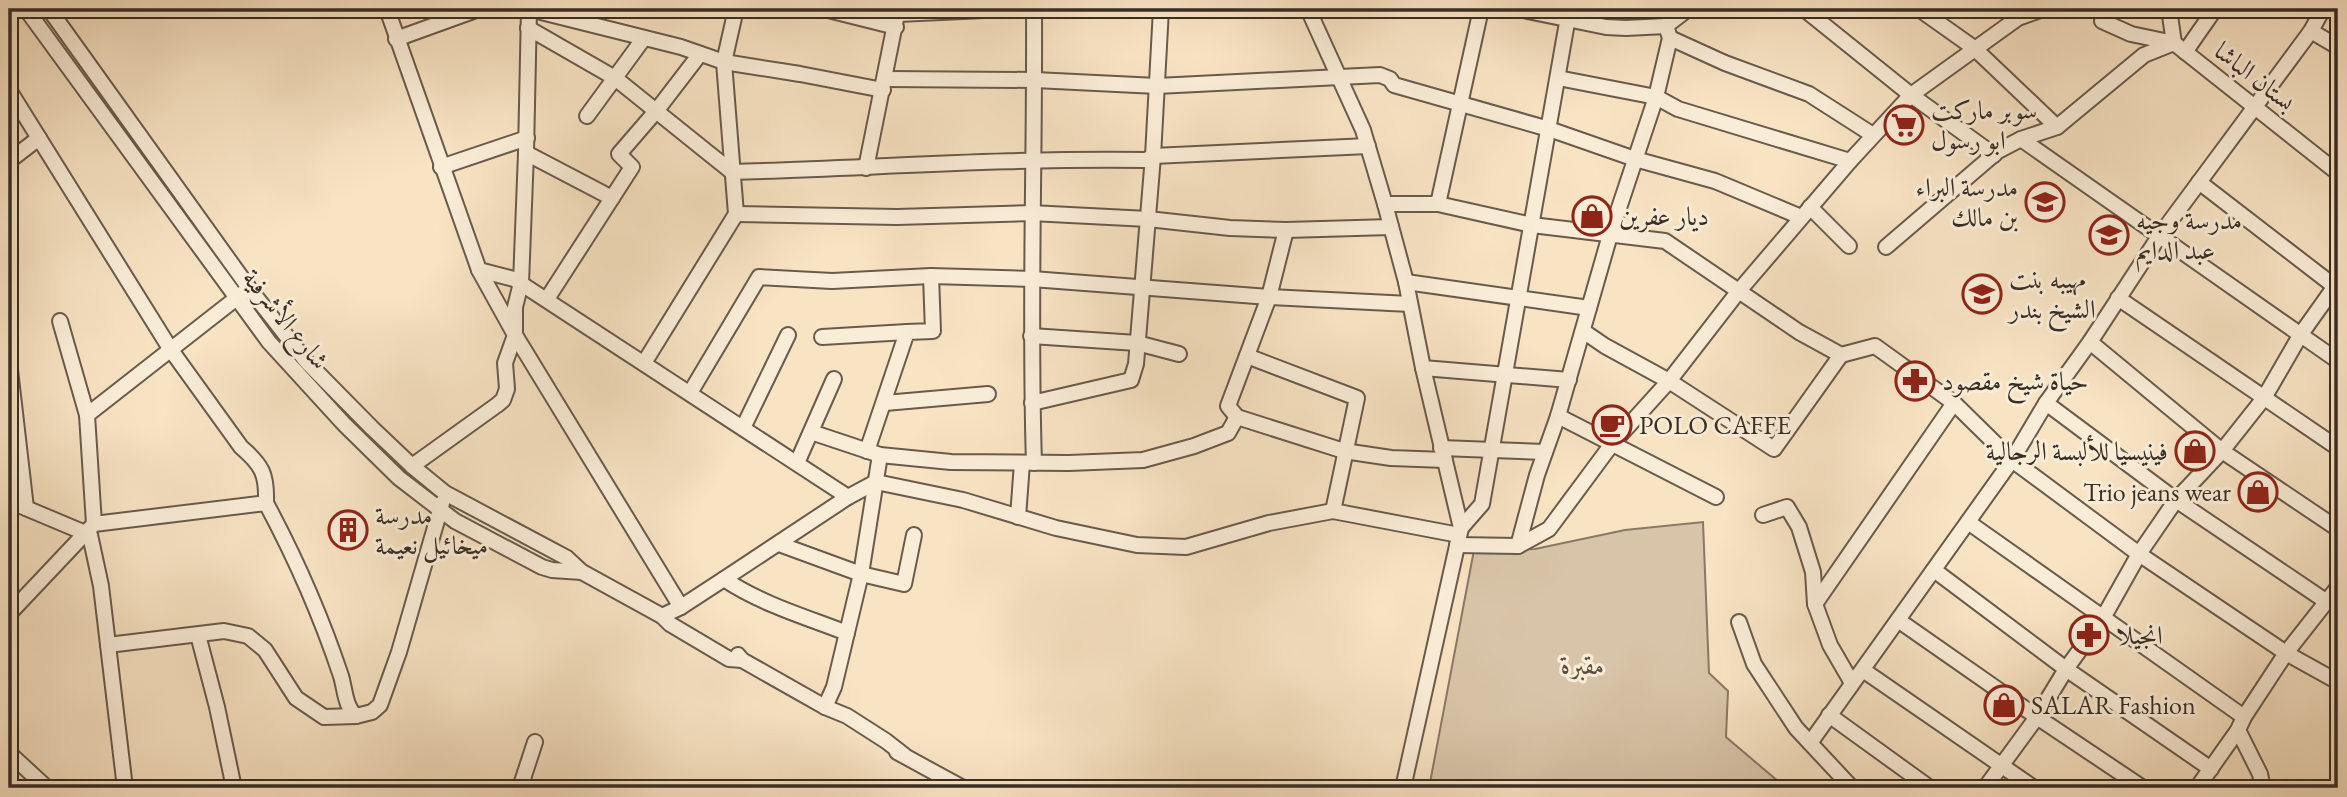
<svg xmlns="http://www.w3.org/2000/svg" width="2347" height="797" viewBox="0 0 2347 797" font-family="'EB Garamond',Amiri,serif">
	<rect width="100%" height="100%" fill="#f8e3c3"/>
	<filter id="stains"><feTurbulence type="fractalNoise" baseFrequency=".00286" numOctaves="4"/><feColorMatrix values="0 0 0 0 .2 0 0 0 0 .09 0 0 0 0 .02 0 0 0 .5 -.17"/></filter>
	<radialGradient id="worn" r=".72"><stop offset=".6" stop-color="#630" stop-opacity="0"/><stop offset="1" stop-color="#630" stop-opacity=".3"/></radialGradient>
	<!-- green -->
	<polygon fill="#d8c4a8" stroke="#887866" stroke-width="2" points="1703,522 1709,673 1728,691 1726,737 1786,788 1429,788 1474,550 1535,549 1625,530"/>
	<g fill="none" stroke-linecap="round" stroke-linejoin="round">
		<!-- minor casing -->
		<g stroke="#695a4c" stroke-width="18">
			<g id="minor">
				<polyline points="26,9 269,342 344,424 399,478 455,521 542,567 552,570 582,572"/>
				<polyline points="49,9 249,288 306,361 372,428 412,466 445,493 567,558 582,572 662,616 670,624 729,659 742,660"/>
				<polyline points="387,9 479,270 515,335 681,607"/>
				<polyline points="529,9 681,47 724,62 800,74 883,90"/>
				<polyline points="824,9 896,27"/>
				<polyline points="1308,9 1363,130 1385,204 1406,282 1423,368 1461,528 1403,788"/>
				<polyline points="1518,9 1606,27 1626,28 1666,26"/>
				<polyline points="1804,9 1911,95 1994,155"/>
				<polyline points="1919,9 1974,48 2057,127"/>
				<polyline points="2169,9 2174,43"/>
				<polyline points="898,14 1006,9"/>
				<polyline points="2102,21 2131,34 2174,43 2338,173"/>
				<path d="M528 28 615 78 732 172C870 168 1008 158 1146 160L1153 156 1368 146"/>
				<polyline points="2311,31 2338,47"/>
				<polyline points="1670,38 1725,63 1809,94 1873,135"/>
				<polyline points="396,39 479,9"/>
				<polyline points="2185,52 2215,9"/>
				<polyline points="1558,78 1656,97 1678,109 1850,161"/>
				<polyline points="885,79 1035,80 1157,86 1380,75 1390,79 1394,85 1549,129 1635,159 1715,181 1801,217"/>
				<path d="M9 90 171 350 241 447C262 465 267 474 266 503"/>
				<polyline points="587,116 644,38"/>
				<polyline points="2021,139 2338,361"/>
				<polyline points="526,153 612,198"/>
				<polyline points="9,161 39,138"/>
				<polyline points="441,167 527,138"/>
				<polyline points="866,168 898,9"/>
				<polyline points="2199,182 2338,289"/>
				<polyline points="1385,204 1438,204 1532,225 1665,241 1799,332 1841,355 1875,346 1954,403 2012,460 2139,554 2286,653 2338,682"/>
				<polyline points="1438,204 1481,9"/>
				<polyline points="1810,207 1849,246"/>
				<polyline points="736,214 897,217 1031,213 1148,219 1230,228 1286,230 1391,227"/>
				<polyline points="1886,247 1998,151 2021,139 2057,127 2144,55 2174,43"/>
				<polyline points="479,270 514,279 848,497"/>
				<polyline points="1406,282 1589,308"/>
				<polyline points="2118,298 2338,448"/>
				<polyline points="547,299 632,167 619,154 657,110 700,54"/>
				<polyline points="60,321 87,415"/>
				<polyline points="1583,331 1605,346 1669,381 1774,449 1841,355"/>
				<polyline points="1031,336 1137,343 1179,354"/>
				<polyline points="822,337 907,332"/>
				<polyline points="2090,342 2222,451 2338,529"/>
				<polyline points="1247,356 1357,398 1333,511"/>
				<polyline points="9,361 26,508"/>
				<polyline points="644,363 736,214 724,62 736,9"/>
				<polyline points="1423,368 1569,380"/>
				<polyline points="690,393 759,277 832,281 931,276 1032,279 1269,297 1410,304"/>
				<polyline points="885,403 988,394"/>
				<polyline points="1032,403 1131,380 1136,364 1153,156 1161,9"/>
				<polyline points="2046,403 2176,500 2327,602"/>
				<polyline points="1558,416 1716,497"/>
				<polyline points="1237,417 1228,406 1269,297 1286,230"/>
				<polyline points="743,428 788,335"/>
				<polyline points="811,432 880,455 951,462 1069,463 1143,460 1194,446 1228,433 1237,417 1344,451 1391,458 1445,460"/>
				<polyline points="1441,448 1545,452"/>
				<polyline points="867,451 907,332 933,331 931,276"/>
				<polyline points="797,463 834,379"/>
				<path d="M1034 463C1029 311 1035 160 1034 9"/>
				<polyline points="412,466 497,405 503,400 507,389 505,363 515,335 515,307 521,283 526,153 529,9"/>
				<polyline points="9,501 90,535 101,586 125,788"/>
				<polyline points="1763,515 1787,507 1799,527 1813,572 1815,604 1830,645 1852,683"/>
				<polyline points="1018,517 1022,463"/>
				<polyline points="1968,522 2244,717"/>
				<polyline points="94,524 87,415 243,293"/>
				<polyline points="1461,528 1482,504 1568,17"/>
				<polyline points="779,544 861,574 904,584 914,535"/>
				<polyline points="1457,545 1518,546 1537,475 1558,416 1610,235 1656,97 1670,38 1666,26 1688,9"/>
				<polyline points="1518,546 1549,529 1612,444 1669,381 1738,292 1850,161 1911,95 2018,18 2043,9"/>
				<polyline points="1934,570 2066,669 2211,769"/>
				<path d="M724 579C761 604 806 617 847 633"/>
				<polyline points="1815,604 1954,403"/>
				<path d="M9 614 94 524 266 503C296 559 321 616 341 676 345 689 345 707 356 716L372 712 380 705 399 652 442 503"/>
				<polyline points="662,616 681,607 724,579 848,497 876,482 963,500 1056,528 1137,545 1186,547 1269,523 1333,511 1459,535"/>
				<polyline points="1898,620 2037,717 2143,788"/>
				<polyline points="1739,622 1754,664 1796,728 1852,788"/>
				<polyline points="198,635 217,707 234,788"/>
				<polyline points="108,645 224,631 248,636 265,650 296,698 324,717 356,716"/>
				<polyline points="738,655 742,660 825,707 847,716 886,741 904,755"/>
				<polyline points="1863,670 2034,788"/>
				<polyline points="825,707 834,687 861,574 880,455"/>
				<polyline points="1829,715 1930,788"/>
				<polyline points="2238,730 2260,774 2263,788"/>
				<polyline points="1810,743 2012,460 2046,403 2090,342 2160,235 2311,31 2323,9"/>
				<polyline points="897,752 963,788"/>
				<polyline points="9,753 47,788"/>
				<polyline points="520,788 535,742"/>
				<polyline points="1985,788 2037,717 2066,669 2103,618 2139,554 2176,500 2222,451 2264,398 2301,334 2338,282"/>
				<polyline points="2197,788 2238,730 2244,717 2286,653 2338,587"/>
			</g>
		</g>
		<!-- minor -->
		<use href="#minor" stroke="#faedd8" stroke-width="14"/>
	</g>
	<!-- icons -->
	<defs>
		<g id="supermarket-ring" transform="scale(2.0125)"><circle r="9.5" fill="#faedd8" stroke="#8f2418" stroke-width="1.5"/><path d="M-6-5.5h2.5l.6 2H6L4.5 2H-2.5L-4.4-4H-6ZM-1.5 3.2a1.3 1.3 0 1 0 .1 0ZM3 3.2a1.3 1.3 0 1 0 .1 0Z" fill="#8f2418"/></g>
		<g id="school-ring" transform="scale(2.0125)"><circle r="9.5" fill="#faedd8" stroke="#8f2418" stroke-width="1.5"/><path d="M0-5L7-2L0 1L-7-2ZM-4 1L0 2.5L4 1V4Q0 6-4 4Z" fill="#8f2418"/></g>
		<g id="shop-ring" transform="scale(2.0125)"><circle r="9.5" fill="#faedd8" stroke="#8f2418" stroke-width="1.5"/><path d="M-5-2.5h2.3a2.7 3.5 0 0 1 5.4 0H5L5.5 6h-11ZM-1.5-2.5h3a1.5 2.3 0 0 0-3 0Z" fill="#8f2418"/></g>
		<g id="pharmacy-ring" transform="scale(2.0125)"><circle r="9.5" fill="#faedd8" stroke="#8f2418" stroke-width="1.5"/><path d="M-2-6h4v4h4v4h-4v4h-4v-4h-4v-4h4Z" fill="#8f2418"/></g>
		<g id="cafe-ring" transform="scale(2.0125)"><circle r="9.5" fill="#faedd8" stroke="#8f2418" stroke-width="1.5"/><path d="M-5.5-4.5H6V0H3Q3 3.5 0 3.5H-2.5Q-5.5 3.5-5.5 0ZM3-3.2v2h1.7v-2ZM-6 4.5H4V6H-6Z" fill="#8f2418"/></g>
		<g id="building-ring" transform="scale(2.0125)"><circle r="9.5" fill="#faedd8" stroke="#8f2418" stroke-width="1.5"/><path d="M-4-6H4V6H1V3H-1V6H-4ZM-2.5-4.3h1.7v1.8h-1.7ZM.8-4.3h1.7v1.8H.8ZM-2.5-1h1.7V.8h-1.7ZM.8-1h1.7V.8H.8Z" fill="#8f2418"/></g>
	</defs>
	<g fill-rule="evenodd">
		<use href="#supermarket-ring" x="1904" y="125"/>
		<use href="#school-ring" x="2045" y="202"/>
		<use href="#shop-ring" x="1592" y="216"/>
		<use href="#school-ring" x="2109" y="235"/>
		<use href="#school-ring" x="1982" y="294"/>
		<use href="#pharmacy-ring" x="1915" y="381"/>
		<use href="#cafe-ring" x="1612" y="425"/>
		<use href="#shop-ring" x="2195" y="451"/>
		<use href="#shop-ring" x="2258" y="492"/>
		<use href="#building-ring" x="348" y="530"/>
		<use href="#pharmacy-ring" x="2089" y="635"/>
		<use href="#shop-ring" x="2004" y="705"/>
	</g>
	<g text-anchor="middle" stroke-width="6" stroke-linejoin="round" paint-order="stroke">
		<!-- street labels -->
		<g font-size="26" fill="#392d24" stroke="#faedd8">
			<text transform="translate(2255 76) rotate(38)" y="9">بستان الباشا</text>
			<text transform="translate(286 319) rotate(51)" y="9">شارع الأشرفية</text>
		</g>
		<!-- poi labels -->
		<g font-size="26" fill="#392d24" stroke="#faedd8" text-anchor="start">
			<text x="1931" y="119">سوبر ماركت<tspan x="1931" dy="30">ابو رسول</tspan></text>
			<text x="2018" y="196" text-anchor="end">مدرسة البراء<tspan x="2018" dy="30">بن مالك</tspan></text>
			<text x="1619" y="225">ديار عفرين</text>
			<text x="2136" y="229">مدرسة وجيه<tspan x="2136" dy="30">عبد الدايم</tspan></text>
			<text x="2009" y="288">مهيبه بنت<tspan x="2009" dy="30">الشيخ بندر</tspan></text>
			<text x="1942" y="390">حياة شيخ مقصود</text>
			<text x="1639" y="434">POLO CAFFE</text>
			<text x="2168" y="460" text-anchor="end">فينيسيا للألبسة الرجالية</text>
			<text x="2231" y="501" text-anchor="end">Trio jeans wear</text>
			<text x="375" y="524">مدرسة<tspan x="375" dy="30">ميخائيل نعيمة</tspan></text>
			<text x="2116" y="644">انجيلا</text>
			<text x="2031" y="714">SALAR Fashion</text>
		</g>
		<!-- park labels -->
		<g font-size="26" font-style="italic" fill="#594b3e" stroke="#faedd8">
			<text x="1583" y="674">مقبرة</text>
		</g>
	</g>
	<!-- margin -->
	<rect width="2347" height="797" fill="none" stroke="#f8e3c3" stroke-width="35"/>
	<rect x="10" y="10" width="2326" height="776" fill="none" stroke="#392d24" stroke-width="3.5"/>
	<rect x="18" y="18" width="2312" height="762" fill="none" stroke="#392d24" stroke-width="2"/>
	<rect width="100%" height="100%" filter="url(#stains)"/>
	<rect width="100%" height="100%" fill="url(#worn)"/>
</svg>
